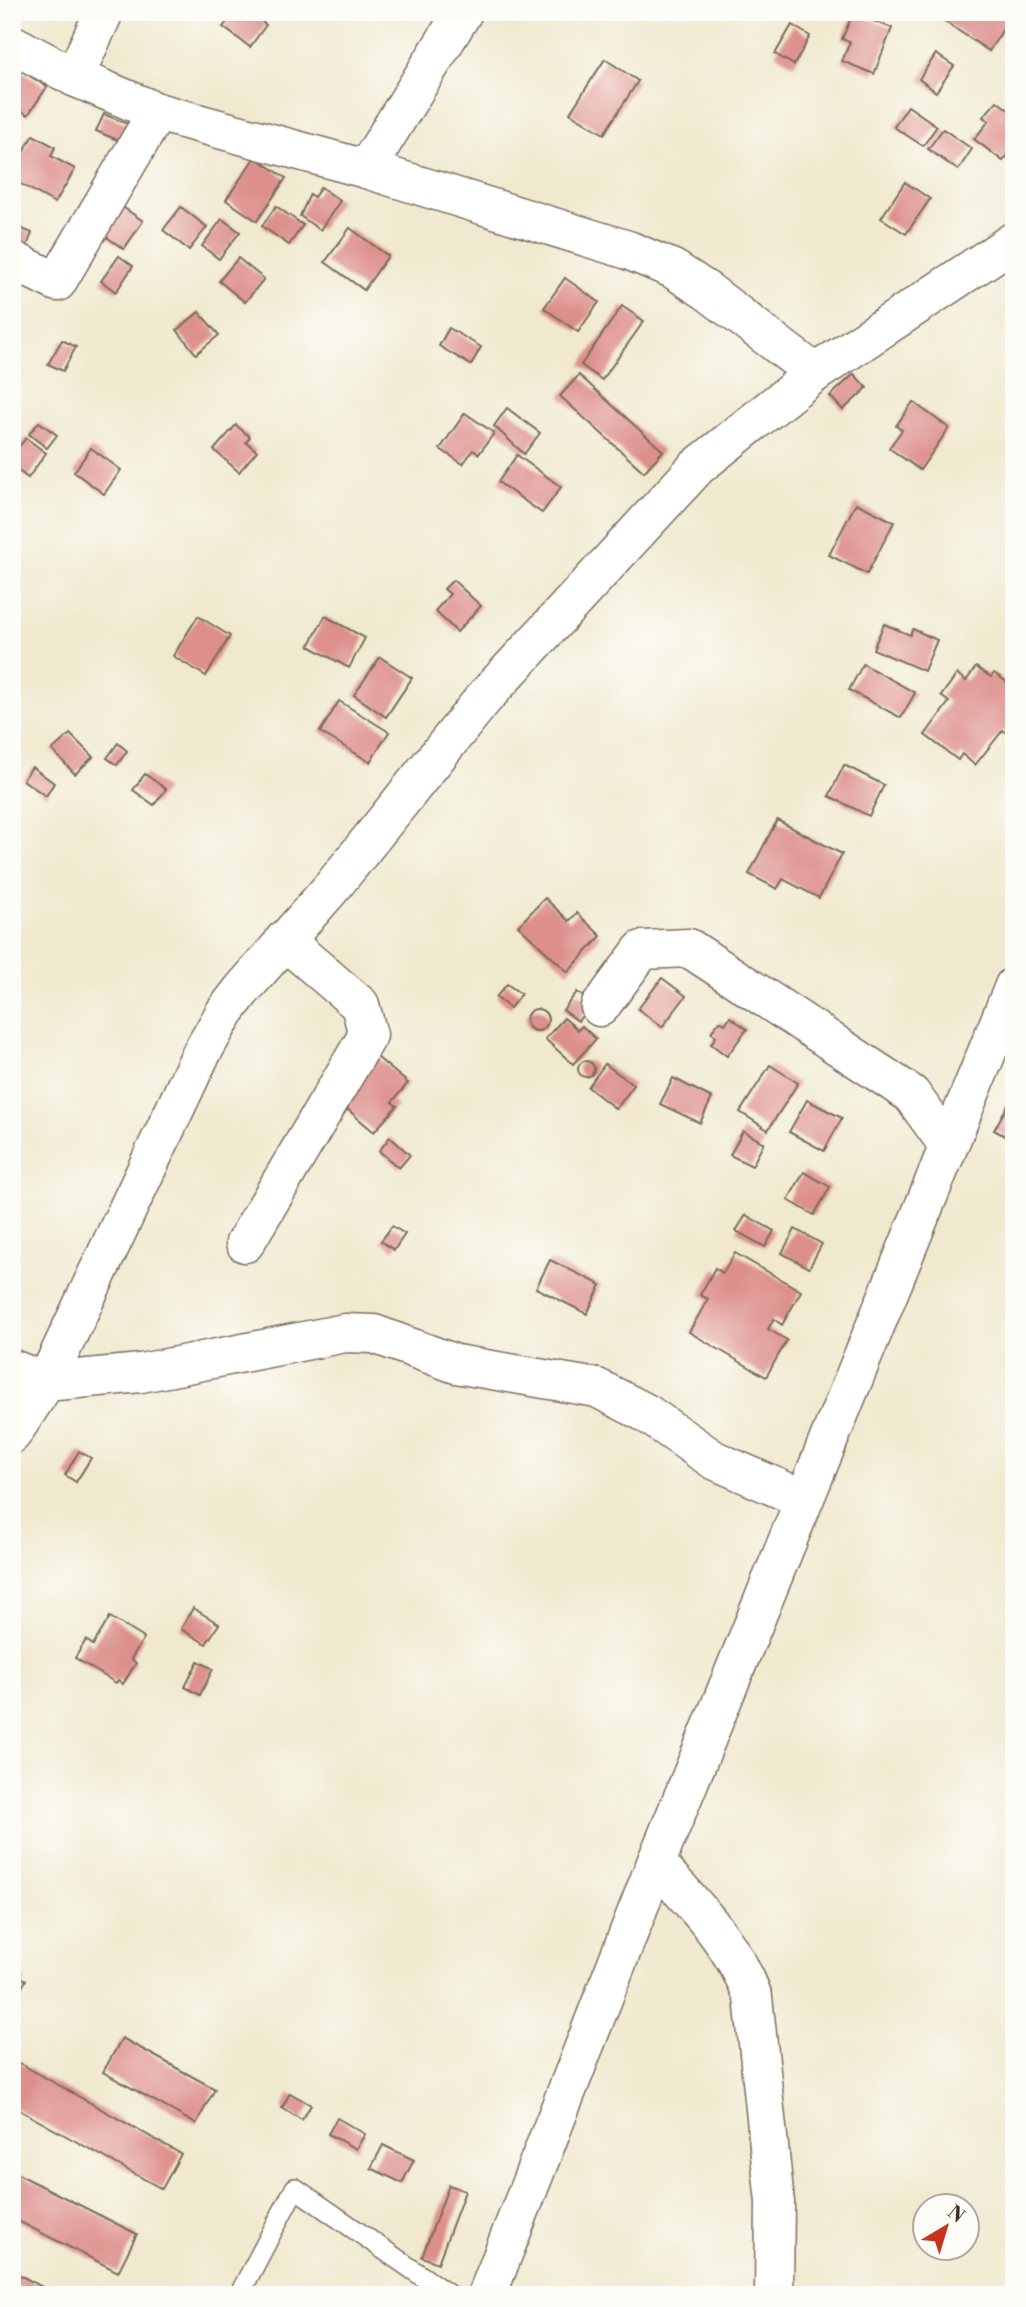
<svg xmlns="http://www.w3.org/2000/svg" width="1026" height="2307" viewBox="0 0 1026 2307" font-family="'Libre Bodoni',serif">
	<rect width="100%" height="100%" fill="#fdfcf7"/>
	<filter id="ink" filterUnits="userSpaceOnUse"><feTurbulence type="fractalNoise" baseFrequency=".0143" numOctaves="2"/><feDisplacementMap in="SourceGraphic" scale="14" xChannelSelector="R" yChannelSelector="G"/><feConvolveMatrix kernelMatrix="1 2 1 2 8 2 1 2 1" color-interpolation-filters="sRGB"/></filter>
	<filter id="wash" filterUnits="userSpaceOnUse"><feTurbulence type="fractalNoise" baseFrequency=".00686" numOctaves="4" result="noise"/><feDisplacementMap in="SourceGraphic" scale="28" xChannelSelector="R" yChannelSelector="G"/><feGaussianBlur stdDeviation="1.57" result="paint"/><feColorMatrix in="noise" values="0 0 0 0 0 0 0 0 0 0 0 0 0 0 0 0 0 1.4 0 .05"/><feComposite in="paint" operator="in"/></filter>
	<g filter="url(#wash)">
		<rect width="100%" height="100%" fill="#f0e9cf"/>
		<g id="blocks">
			<!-- building -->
			<g fill="#dd8f8c">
				<polygon points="235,12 249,12 266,25 250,47 223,27"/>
				<polygon points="949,12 997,12 1009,20 989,51 944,21"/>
				<polygon points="853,13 892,28 874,74 842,61 850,42 842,39"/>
				<polygon points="792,25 810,36 794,65 775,54"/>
				<polygon points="936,54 954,66 936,92 919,79"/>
				<polygon points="605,59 638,81 604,134 570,113"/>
				<polygon points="19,69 47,87 28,115 12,105 12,80"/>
				<polygon points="997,101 1014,114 1014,147 1003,161 974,139 989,121 983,117"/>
				<polygon points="908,106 937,126 923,146 894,127"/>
				<polygon points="104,114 130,125 122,142 96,131"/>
				<polygon points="943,129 972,149 958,170 928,149"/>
				<polygon points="33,135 55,147 51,156 75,169 55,203 12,179 12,172"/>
				<polygon points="255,157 286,178 257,221 226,200"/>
				<polygon points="905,182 930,199 906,234 881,218"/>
				<polygon points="321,187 340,201 320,230 300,216 310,194 314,197"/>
				<polygon points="114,201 143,221 124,249 95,229"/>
				<polygon points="276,206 303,225 289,245 262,226"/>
				<polygon points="181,207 207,227 189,250 163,230"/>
				<polygon points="222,219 240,232 219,259 202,246"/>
				<polygon points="13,225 32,233 27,246 12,240"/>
				<polygon points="350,228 388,256 364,290 325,262"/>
				<polygon points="119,256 133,266 116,292 101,281"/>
				<polygon points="238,258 264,279 245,302 219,281"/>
				<polygon points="565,278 599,302 578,332 544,308"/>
				<polygon points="622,306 644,321 602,380 581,365"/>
				<polygon points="199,312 219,335 196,354 177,330"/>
				<polygon points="449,328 481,347 471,365 439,346"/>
				<polygon points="62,340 76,347 63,371 48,364"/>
				<polygon points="854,374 867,388 843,410 830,396"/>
				<polygon points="579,375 663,451 644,472 560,396"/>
				<polygon points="913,402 949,428 920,470 889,448 902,430 896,426"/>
				<polygon points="507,408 540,433 524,454 494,426"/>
				<polygon points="465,413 494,433 479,454 473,450 463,464 440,449"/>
				<polygon points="39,422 57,435 47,448 29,434"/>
				<polygon points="236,425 250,437 246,442 257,451 239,472 214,450"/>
				<polygon points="26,438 46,453 28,478 12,466 12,455"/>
				<polygon points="91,448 121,470 104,494 74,472"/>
				<polygon points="517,455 561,487 542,513 498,482"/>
				<polygon points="856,503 894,522 867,574 829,555"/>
				<polygon points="453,580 481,606 457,632 435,611 450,594 444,589"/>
				<polygon points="198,616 230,636 206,676 173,656"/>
				<polygon points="325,616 365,638 349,668 309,646"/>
				<polygon points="884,624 910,635 913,629 937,640 924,671 873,649"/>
				<polygon points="380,657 412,678 386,717 354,695"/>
				<polygon points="863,664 915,693 901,718 849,690"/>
				<polygon points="976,667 991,677 994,673 1014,687 1009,697 1014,701 1014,730 1010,735 1003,730 975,765 962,754 958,760 925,735 949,702 941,696 957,674 966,681"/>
				<polygon points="339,701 389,732 370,762 320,732"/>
				<polygon points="70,734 93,757 75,774 52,750"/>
				<polygon points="118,743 127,751 117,765 107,758"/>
				<polygon points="844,765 884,785 869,816 829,796"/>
				<polygon points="32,767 54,783 46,796 23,780"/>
				<polygon points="145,774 166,789 154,805 133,790"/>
				<polygon points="777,820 842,854 819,898 783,879 777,889 749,874"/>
				<polygon points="545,898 569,921 577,913 601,936 568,972 518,926"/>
				<polygon points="662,978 686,996 662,1027 638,1009"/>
				<polygon points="507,984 521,994 510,1008 496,997"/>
				<polygon points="577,992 592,1003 578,1021 563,1010"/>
				<circle cx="537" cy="1020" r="11"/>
				<polygon points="730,1017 747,1029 727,1056 711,1044 716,1036 711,1032 720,1021 725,1024"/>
				<polygon points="564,1018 578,1030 582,1026 596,1039 573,1064 545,1039"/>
				<polygon points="371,1052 408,1083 392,1102 397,1106 374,1132 339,1102"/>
				<circle cx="586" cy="1069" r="8"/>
				<polygon points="605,1064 634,1085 616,1109 588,1087"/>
				<polygon points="770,1065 798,1083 768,1130 740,1112"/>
				<polygon points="673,1078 712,1098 700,1123 660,1104"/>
				<polygon points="807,1100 842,1118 824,1151 789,1132"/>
				<polygon points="1009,1103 1014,1106 1014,1141 994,1130"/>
				<polygon points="743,1131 764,1143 752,1166 730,1155"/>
				<polygon points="390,1137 410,1155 399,1168 379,1151"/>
				<polygon points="804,1172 830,1187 814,1215 788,1200"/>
				<polygon points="746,1215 774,1231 765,1247 736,1231"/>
				<polygon points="392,1226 405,1234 394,1250 381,1241"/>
				<polygon points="795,1229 822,1244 809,1268 782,1253"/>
				<polygon points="735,1253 801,1291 782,1325 774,1319 768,1329 787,1340 766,1377 689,1332 708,1299 700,1295 715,1268 723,1273"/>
				<polygon points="550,1260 601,1285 587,1314 536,1288"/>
				<polygon points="79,1451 91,1458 76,1482 65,1475"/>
				<polygon points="193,1608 219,1624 206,1644 181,1629"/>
				<polygon points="110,1617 144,1638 131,1659 136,1663 123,1684 118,1680 116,1683 75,1658 86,1640 93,1645"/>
				<polygon points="198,1661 213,1669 200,1695 185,1687"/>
				<polygon points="12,1972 26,1980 12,2005"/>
				<polygon points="122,2038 215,2089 196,2124 103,2072"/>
				<polygon points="12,2059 181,2154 162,2189 12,2106"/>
				<polygon points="290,2093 311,2105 302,2120 282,2108"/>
				<polygon points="337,2118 365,2134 356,2149 328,2134"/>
				<polygon points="383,2145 414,2160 402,2183 371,2168"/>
				<polygon points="12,2171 137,2234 118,2272 12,2218"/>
				<polygon points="449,2185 465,2191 438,2263 422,2257"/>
				<polygon points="12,2271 57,2295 12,2295"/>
			</g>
		</g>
	</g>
	<g filter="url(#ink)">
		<use href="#blocks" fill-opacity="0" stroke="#7a6d5c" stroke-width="2"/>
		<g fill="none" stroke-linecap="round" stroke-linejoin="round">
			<!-- service casing -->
			<g stroke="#7a6d5c" stroke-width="22">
				<polyline id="service" points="239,2295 295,2188 449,2295"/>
			</g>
			<!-- minor casing -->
			<g stroke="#7a6d5c" stroke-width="41">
				<g id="minor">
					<polyline points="12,44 74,77 157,112 366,169 628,250 673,269 707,291 815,373"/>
					<polyline points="74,77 104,12"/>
					<polyline points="366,169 463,12"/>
					<polyline points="12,260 57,282 157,112"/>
					<polyline points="600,1007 642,950 689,948 911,1094 948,1145"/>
					<polyline points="245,1243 368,1035 360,1005 284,940"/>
					<polyline points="12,1369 46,1382 141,1373 345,1333 374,1334 456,1364 597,1388 646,1413 714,1460 803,1499"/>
					<polyline points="12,1434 46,1382 200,1056 225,1012 242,990 333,886 483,699 697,467 815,373 1014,241"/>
					<path d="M656 1863C694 1905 733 1943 753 1997L775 2202 774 2295"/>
					<polyline points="487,2295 656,1863 1014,986"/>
				</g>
			</g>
			<!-- service -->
			<use href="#service" stroke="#fff" stroke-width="19"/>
			<!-- minor -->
			<use href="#minor" stroke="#fff" stroke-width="38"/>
		</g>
	</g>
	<!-- margin -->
	<rect width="1026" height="2307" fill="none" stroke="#fdfcf7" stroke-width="42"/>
	<!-- north arrow -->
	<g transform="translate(946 2227) rotate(38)"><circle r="33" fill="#fdfcf7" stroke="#afa8a0" stroke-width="2"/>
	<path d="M0-5L12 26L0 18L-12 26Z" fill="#c8321e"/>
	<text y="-10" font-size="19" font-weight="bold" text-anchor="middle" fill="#3b2a1e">N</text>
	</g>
</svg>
